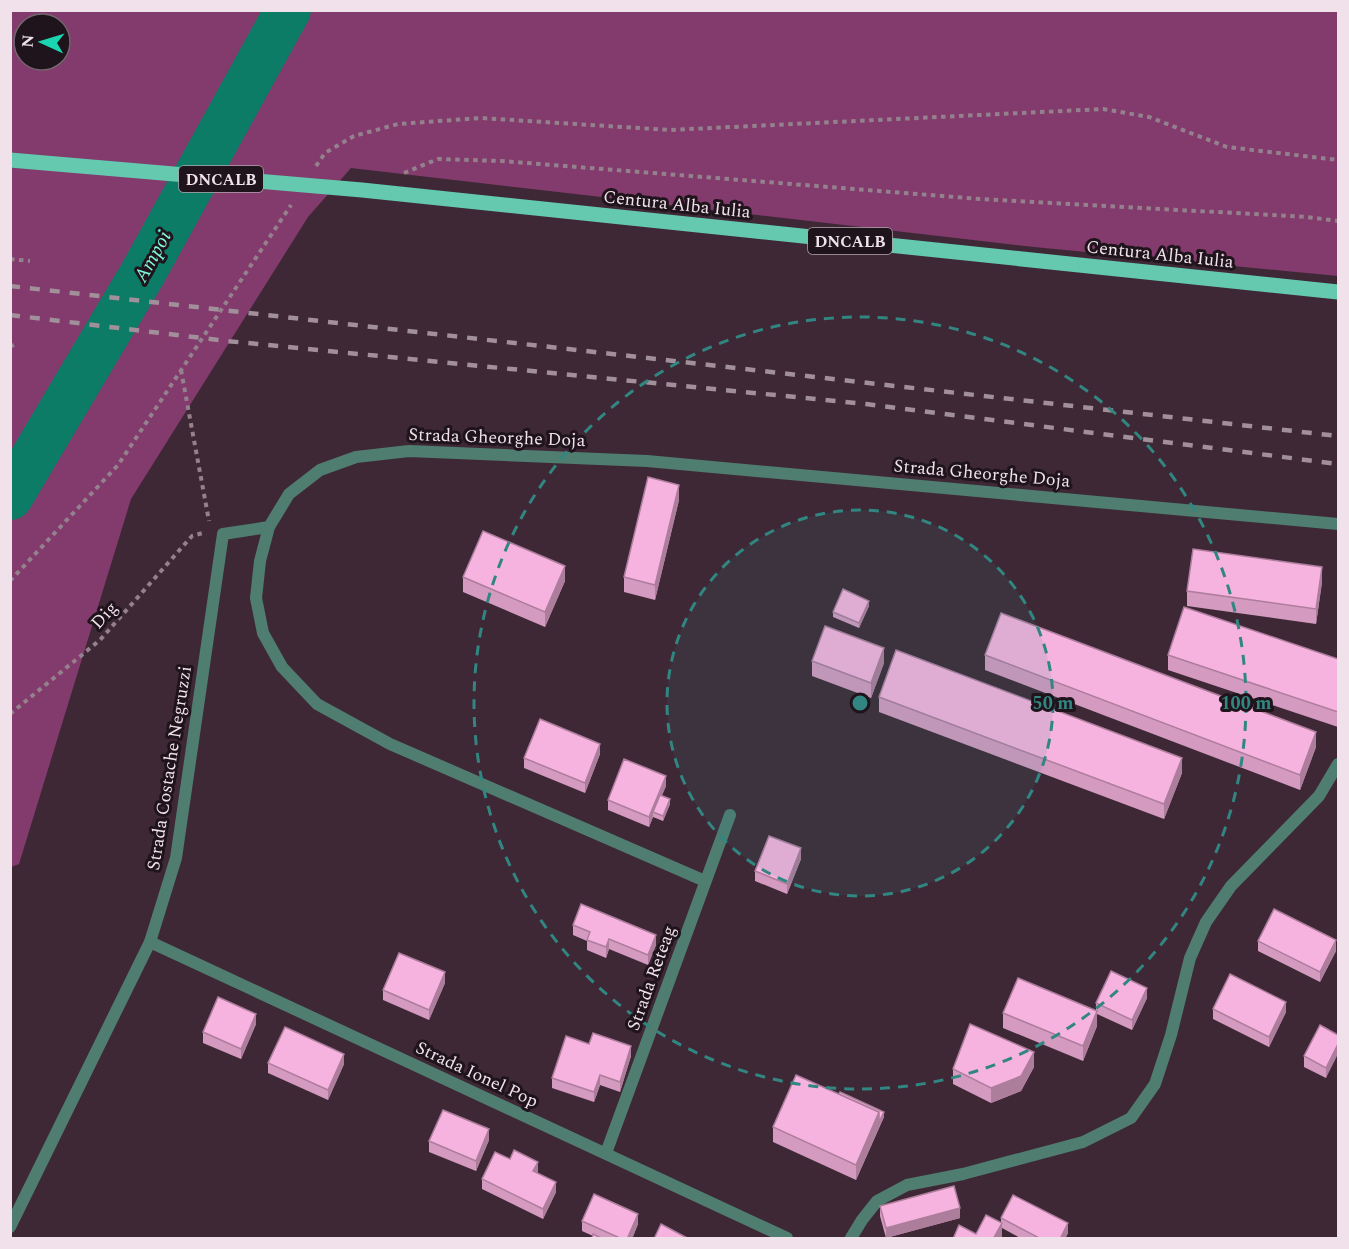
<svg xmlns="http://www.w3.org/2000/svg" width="1349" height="1249" viewBox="0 0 1349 1249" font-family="Spectral,serif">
	<rect width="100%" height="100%" fill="#3e2836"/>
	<!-- green -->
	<path fill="#823b6c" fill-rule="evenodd" d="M10 11H1338V276L1034 247 351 168 308 217 131 499 19 864 11 867ZM24 24H60V60H24Z"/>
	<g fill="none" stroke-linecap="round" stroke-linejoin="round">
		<!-- river -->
		<polyline stroke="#0c7c67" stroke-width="46" points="10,497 143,273 288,10"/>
		<!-- path -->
		<g stroke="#94818d" stroke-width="4" stroke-dasharray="4.5 4.5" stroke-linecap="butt">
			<polyline points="316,166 325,153 354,136 398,124 481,118 670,130 1103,109 1149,117 1227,147 1338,160"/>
			<polyline points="404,173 438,159 502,161 980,199 1307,217 1338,221"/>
			<polyline points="10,259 30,261"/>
			<polyline points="10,347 15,344"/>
			<polyline points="181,370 209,521"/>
			<polyline points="10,581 118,465 291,205"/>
			<polyline points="10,714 100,640 192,536 206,532"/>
		</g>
		<!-- minor -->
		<g stroke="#4f7d70" stroke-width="12">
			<polyline points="705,881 390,744 317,704 282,667 263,633 256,598 260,561 269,527 289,494 320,470 356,457 409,451 647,461 1338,524"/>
			<polyline points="150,942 787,1238"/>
			<polyline points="606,1153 730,815"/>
			<polyline points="10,1227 150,942 176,858 223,534 269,527"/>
			<polyline points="851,1238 862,1220 877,1201 907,1185 963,1174 1083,1142 1131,1118 1155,1084 1171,1035 1190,958 1206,922 1231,886 1319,796 1338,764"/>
		</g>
		<!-- primary -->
		<polyline stroke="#64c9af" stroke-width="15" points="10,160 362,190 1338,292"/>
		<!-- rail -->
		<g stroke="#a18f9a" stroke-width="4.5" stroke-dasharray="10 10" stroke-linecap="butt">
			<polyline points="10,286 1338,436"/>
			<polyline points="10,315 227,341 866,404 1338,464"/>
		</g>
	</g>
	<!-- wall -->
	<g fill="#d49ac0">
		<polygon points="679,500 655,600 624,592 624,577"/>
		<polygon points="463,577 565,581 545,627 463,592"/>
		<polygon points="1322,582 1316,624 1187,606 1187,591"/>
		<polygon points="869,606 859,628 833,617 833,612"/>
		<polygon points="985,655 1316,747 1300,790 985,670"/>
		<polygon points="1168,655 1338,659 1338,727 1168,670"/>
		<polygon points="812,661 884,663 871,698 812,676"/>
		<polygon points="879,697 1182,773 1164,819 879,712"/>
		<polygon points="600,754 585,793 524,768 524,758"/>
		<polygon points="666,786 662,795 670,804 663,821 653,817 649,827 608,810 608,800"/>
		<polygon points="801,859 787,894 755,881 755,871"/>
		<polygon points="573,925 656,945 648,965 609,949 606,958 587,950 587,941 573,935"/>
		<polygon points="1258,941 1336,951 1320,982 1258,951"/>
		<polygon points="445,983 429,1020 383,1000 383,990"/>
		<polygon points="1147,998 1132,1030 1097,1014 1097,1026 1083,1061 1003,1028 1003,1013 1096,1011 1096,1003"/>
		<polygon points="1213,1009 1286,1012 1269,1047 1213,1019"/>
		<polygon points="256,1024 241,1059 203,1043 203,1032"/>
		<polygon points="1338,1035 1326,1078 1304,1067 1304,1056"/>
		<polygon points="589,1044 631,1056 620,1092 600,1085 594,1102 552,1088 552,1078"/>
		<polygon points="268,1063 344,1064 328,1100 268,1073"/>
		<polygon points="1034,1067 1021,1091 991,1103 953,1084 953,1069"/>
		<polygon points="839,1094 884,1117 856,1180 773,1142 773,1127"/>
		<polygon points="489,1140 476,1171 429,1152 429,1141"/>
		<polygon points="537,1173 556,1192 543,1219 482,1189 482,1179"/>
		<polygon points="880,1206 960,1218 886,1238 880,1216"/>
		<polygon points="1001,1218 1068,1233 1065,1239 1022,1239 1002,1228 1002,1239 953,1239 976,1234 1001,1223"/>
		<polygon points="582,1221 638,1224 632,1239 592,1239 593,1236 582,1231"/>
	</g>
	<!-- shaded-wall -->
	<g fill="#ad7d9c">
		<polygon points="679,485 679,500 655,600 655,585"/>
		<polygon points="565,566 565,581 545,627 545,612"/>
		<polygon points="1322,567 1322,582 1316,624 1316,609"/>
		<polygon points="869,601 869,606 859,628 859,623"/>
		<polygon points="884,648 884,663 871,698 871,683"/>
		<polygon points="1316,732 1316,747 1300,790 1300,775"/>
		<polygon points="600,744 600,754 585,793 585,783"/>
		<polygon points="1182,758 1182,773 1164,819 1164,804"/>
		<polygon points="666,776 666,786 655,812 653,812 653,817 649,827 649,817"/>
		<polygon points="670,799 670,804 663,821 663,816"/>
		<polygon points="801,848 801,859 787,894 787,884"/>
		<polygon points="656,935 656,945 648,965 648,955"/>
		<polygon points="609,939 609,949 606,958 606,947"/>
		<polygon points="1336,940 1336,951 1320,982 1320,972"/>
		<polygon points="445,972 445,983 429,1020 429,1010"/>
		<polygon points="1147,988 1147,998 1132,1030 1132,1020"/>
		<polygon points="1286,1002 1286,1012 1269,1047 1269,1037"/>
		<polygon points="1097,1011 1097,1026 1083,1061 1083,1046"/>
		<polygon points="256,1014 256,1024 241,1059 241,1049"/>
		<polygon points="1338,1044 1338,1054 1326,1078 1326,1068"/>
		<polygon points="631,1046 631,1056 620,1092 620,1082"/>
		<polygon points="1034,1052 1034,1067 1021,1091 991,1103 991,1088"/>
		<polygon points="344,1054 344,1064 328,1100 328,1090"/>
		<polygon points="600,1075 600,1085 594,1102 594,1092"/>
		<polygon points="879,1112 879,1127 856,1180 856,1165"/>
		<polygon points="884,1112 884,1117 879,1127 879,1122"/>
		<polygon points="489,1129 489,1140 476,1171 476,1161"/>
		<polygon points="538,1162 538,1172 533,1181 533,1171"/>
		<polygon points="556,1182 556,1192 543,1219 543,1209"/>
		<polygon points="960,1208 960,1218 886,1238 886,1228"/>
		<polygon points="638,1214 638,1224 632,1239 627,1239"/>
		<polygon points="1002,1223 1002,1239 993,1239"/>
		<polygon points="1068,1223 1068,1233 1065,1239 1060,1239"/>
	</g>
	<!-- building -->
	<g fill="#f7b3df" stroke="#ad7d9c" stroke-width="1.5">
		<polygon points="648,477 679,485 655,585 624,577"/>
		<polygon points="483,531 565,566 545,612 463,577"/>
		<polygon points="1193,549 1322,567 1316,609 1187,591"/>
		<polygon points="843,589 869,601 859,623 833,612"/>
		<polygon points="1184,607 1338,659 1338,712 1168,655"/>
		<polygon points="1001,613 1316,732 1300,775 985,655"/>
		<polygon points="825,626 884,648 871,683 812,661"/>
		<polygon points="896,650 1182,758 1164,804 879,697"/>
		<polygon points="540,719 600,744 585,783 524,758"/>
		<polygon points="624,759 666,776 649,817 608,800"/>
		<polygon points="660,795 670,799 663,816 653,812"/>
		<polygon points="769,836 801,848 787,884 755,871"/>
		<polygon points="581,904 656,935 648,955 609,939 606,947 587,940 590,932 573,925"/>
		<polygon points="1274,909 1336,940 1320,972 1258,941"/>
		<polygon points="399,953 445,972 429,1010 383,990"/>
		<polygon points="1111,971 1147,988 1132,1020 1096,1003"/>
		<polygon points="1230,974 1286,1002 1269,1037 1213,1009"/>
		<polygon points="1018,978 1097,1011 1083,1046 1003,1013"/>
		<polygon points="218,997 256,1014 241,1049 203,1032"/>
		<polygon points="970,1024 1034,1052 1021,1076 991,1088 953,1069"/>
		<polygon points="1320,1025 1338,1035 1338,1044 1326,1068 1304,1056"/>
		<polygon points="285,1027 344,1054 328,1090 268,1063"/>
		<polygon points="593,1033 631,1046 620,1082 600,1075 594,1092 552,1078 566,1036 589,1044"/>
		<polygon points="796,1075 879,1112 856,1165 773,1127"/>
		<polygon points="840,1092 884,1112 879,1122 879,1112 839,1094"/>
		<polygon points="443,1110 489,1129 476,1161 429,1141"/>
		<polygon points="514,1150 538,1162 533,1171 556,1182 543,1209 482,1179 495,1152 510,1159"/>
		<polygon points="954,1186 960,1208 886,1228 880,1206"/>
		<polygon points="594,1194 638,1214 627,1239 622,1239 582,1221"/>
		<polygon points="1013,1195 1068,1223 1060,1239 1041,1239 1001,1218"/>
		<polygon points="986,1215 1002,1223 993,1239 953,1239 959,1225 976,1234"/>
		<polygon points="661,1224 689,1239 654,1239"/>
		<polygon points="593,1234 603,1239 592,1239"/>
	</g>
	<!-- distance rings -->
	<circle cx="860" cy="703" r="193" fill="#318681" fill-opacity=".12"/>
	<g fill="none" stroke="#318681" stroke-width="3" stroke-dasharray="10 8">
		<circle cx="860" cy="703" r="193"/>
		<circle cx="860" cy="703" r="386"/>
	</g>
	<g text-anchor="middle" stroke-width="6" stroke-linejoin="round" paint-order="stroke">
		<!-- shield labels -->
		<g fill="#1f141b" stroke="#b1a4ac" stroke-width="1.5">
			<rect x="179" y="166" width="84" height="26" rx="4.5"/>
			<rect x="808" y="228" width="84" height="26" rx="4.5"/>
		</g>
		<g font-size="16" font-weight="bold" fill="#f0e1ea">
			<text x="221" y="185">DNCALB</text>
			<text x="850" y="247">DNCALB</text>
		</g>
		<!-- street labels -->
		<g font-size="18" fill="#f0e1ea" stroke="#1f141b">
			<text transform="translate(677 204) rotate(6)" y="6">Centura Alba Iulia</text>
			<text transform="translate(1160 254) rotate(6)" y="6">Centura Alba Iulia</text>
			<text transform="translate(497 437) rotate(2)" y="6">Strada Gheorghe Doja</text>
			<text transform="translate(982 473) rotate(5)" y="6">Strada Gheorghe Doja</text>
			<text transform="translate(104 615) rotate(-48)" y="6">Dig</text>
			<text transform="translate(169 768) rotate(-81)" y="6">Strada Costache Negruzzi</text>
			<text transform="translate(651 978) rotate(-70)" y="6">Strada Reteag</text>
			<text transform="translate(477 1074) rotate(25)" y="6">Strada Ionel Pop</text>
		</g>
		<!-- water labels -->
		<g font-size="20" font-style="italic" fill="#80fbdc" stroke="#1f141b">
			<text transform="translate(152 256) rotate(-61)" y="7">Ampoi</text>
		</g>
	</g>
	<circle cx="860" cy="703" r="9" fill="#318681" stroke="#1f141b" stroke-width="3"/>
	<g font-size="18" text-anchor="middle" font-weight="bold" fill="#318681" stroke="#1f141b" stroke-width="6" stroke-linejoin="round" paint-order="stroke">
		<text x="1053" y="709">50 m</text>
		<text x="1246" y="709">100 m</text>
	</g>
	<!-- border -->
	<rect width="1349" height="1249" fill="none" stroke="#f0e1ea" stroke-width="24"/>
	<!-- north arrow -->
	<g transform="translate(42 42) rotate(274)"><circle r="28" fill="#1f141b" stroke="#73666e" stroke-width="1.5"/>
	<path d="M0-4.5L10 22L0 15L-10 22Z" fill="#1bd5b1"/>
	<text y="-9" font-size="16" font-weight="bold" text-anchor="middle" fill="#f0e1ea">N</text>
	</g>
</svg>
